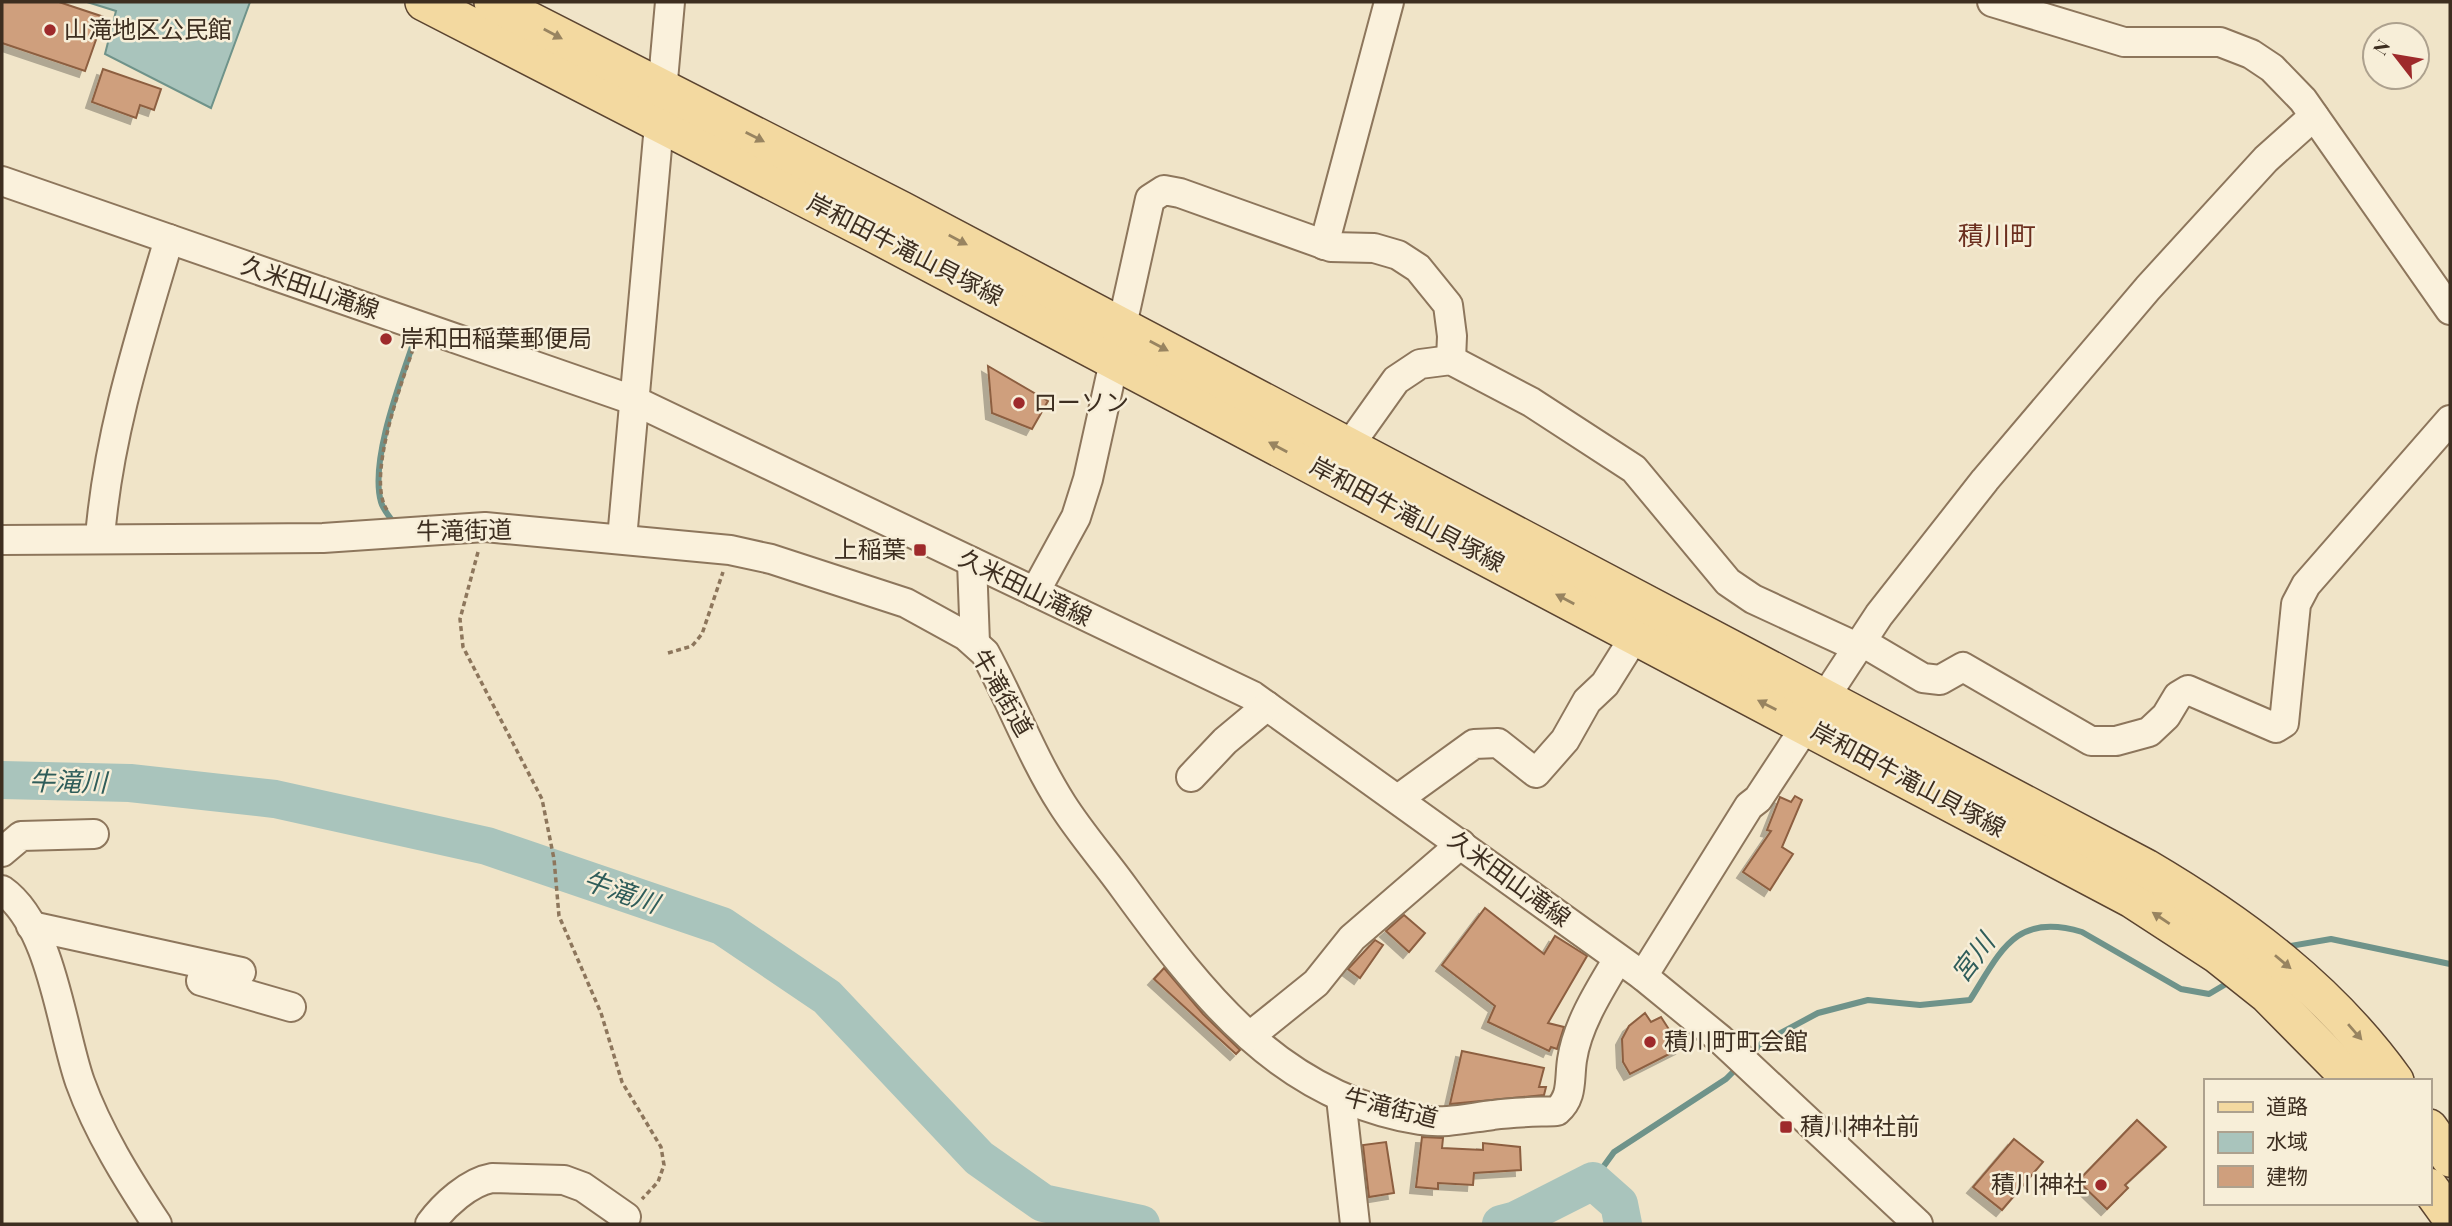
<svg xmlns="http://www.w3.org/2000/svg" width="2452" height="1226" viewBox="0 0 2452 1226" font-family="'Playfair Display','Noto Sans JP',serif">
	<defs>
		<filter id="shadow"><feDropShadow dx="-6" dy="6" stdDeviation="0" flood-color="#0004"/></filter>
	</defs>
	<rect width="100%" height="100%" fill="#f0e4c8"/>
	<!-- water -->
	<polygon fill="#a9c4bc" stroke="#6f938a" stroke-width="2" points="87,2 250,2 211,108 105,54 116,11"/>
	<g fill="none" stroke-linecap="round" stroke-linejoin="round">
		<!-- stream -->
		<g stroke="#6f938a" stroke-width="6">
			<path d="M395 525C391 518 383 510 381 502 369 459 403 375 417 332"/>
			<polyline points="2285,947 2331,939 2450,964"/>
			<path d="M1749 1056 1762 1043 1818 1013 1868 1000 1920 1005 1970 1000C2001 951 2015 912 2082 932L2181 989 2209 994 2231 981"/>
			<polyline points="1593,1181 1614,1152 1726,1079 1739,1066"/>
		</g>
		<!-- river -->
		<g stroke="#a9c4bc" stroke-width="38">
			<polyline points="2,780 130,783 275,799 487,846 722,926 827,997 979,1158 1043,1203 1141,1224"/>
			<polyline points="1501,1224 1516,1220 1593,1181 1619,1204 1623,1224"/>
		</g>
	</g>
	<!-- building -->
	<g fill="#cf9f7d" stroke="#8d5f41" stroke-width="2" filter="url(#shadow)">
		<polygon points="2,2 59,2 104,17 85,71 2,43"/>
		<polygon points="103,69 161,89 154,110 140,105 136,118 92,102"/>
		<polygon points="988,366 1048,401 1032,429 992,413"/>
		<polygon points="1795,796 1802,800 1782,847 1793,854 1770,890 1743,872 1771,831 1767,830 1780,797 1791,802"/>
		<polygon points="1485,908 1544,954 1555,936 1587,956 1548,1023 1564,1027 1557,1049 1551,1047 1549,1051 1488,1022 1495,1006 1442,965"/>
		<polygon points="1404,915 1425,933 1409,952 1386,931"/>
		<polygon points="1375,940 1383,945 1360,978 1348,969"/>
		<polygon points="1164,968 1203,1014 1240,1050 1236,1054 1154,979"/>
		<polygon points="1645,1013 1651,1022 1661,1017 1681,1048 1630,1074 1623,1062 1622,1039 1629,1026"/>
		<polygon points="1462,1051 1544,1068 1539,1087 1546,1087 1544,1095 1450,1104"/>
		<polygon points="2137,1120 2166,1147 2125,1185 2128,1188 2107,1209 2078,1181"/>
		<polygon points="1422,1137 1443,1138 1442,1148 1483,1150 1483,1143 1520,1147 1521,1170 1474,1173 1473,1185 1438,1183 1438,1189 1416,1187"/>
		<polygon points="2014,1139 2043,1162 2002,1210 1973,1187"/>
		<polygon points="1386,1142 1394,1193 1369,1197 1363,1145"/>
	</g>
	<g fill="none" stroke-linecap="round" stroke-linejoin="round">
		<!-- minor casing -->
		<g stroke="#8d765c" stroke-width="32">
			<g id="minor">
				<polyline points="1992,2 2124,42 2220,42 2251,54 2272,68 2303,100 2450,310"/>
				<polyline points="2,181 633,400 1253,696 1643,976 1720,1039 1918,1224"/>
				<polyline points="1324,245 1389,2"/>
				<polyline points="1349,446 1396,380 1420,364 1451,360 1531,402 1634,469 1728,582 1753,599 1859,648"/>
				<path d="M100 538C108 435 140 337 169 239"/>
				<polyline points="622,539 670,2"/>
				<path d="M2 540 323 538 485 527 730 550 771 559 906 603 966 636 985 653C1012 703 1032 757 1062 804 1081 834 1105 861 1125 889 1203 996 1281 1098 1420 1120 1445 1124 1468 1118 1493 1115 1514 1112 1535 1112 1557 1111 1573 1097 1569 1081 1572 1060 1577 1025 1600 989 1618 959"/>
				<polyline points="972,562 975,643"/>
				<polyline points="1035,592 1076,517 1088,479 1150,199 1164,190 1180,193 1331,247 1374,248 1398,255 1418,268 1448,305 1452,336 1451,360"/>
				<polyline points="1862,642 1923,678 1940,680 1963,667 2091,741 2116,741 2149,732 2166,716 2178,696 2188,690 2276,728 2284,723 2296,604 2306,585 2450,420"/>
				<polyline points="1191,777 1225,741 1267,706"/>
				<polyline points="1398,799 1474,744 1498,743 1536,773 1565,740 1587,701 1605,684 1635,636"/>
				<polyline points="2,852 21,836 94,834"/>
				<path d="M2 890C52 925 61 1028 80 1082 98 1132 128 1180 157 1224"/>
				<polyline points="31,926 241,972"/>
				<polyline points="1643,976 1749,806 1758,799 1879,615 1985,480 2148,288 2266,159 2314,116"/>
				<polyline points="201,981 291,1007"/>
				<polyline points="1250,1036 1316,983 1352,938 1461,844"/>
				<polyline points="1341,1098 1355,1224"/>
				<path d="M430 1224C444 1205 469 1182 492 1178L564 1180 583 1187 626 1217"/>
			</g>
		</g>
		<!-- major casing -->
		<g stroke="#5b4430" stroke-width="40">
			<g id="major">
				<polyline points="424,2 875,234 2132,899 2218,955 2267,994 2353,1081"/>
				<path d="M493 2 901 210 2146 868C2241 924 2330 990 2395 1081"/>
				<polyline points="2429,1128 2450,1158"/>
				<polyline points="2429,1187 2450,1216"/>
			</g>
		</g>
		<!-- path -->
		<g stroke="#8d765c" stroke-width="3.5" stroke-dasharray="5 3.5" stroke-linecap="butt">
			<path d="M387 510C366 478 401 385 413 349"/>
			<polyline points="478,552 460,619 463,647 542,799 554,859 559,916 601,1013 622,1082 661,1147 664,1165 658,1182 642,1199"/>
			<polyline points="668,653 692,646 702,634 723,572"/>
		</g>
		<!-- minor -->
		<use href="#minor" stroke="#faf1dc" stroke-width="28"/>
		<!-- major -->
		<use href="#major" stroke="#f3d9a0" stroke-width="37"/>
	</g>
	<!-- one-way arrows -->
	<defs><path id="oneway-solid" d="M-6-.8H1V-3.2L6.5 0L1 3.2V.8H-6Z" transform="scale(1.75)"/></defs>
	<g fill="#988460">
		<use href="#oneway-solid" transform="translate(553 34) rotate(28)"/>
		<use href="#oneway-solid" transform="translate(755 137) rotate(27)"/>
		<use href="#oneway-solid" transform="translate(958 240) rotate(28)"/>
		<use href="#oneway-solid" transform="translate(1159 346) rotate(28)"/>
		<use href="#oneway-solid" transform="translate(1278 447) rotate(-152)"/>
		<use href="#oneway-solid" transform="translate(1565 599) rotate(-152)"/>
		<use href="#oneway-solid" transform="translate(1767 705) rotate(-153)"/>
		<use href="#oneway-solid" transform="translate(2161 918) rotate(-146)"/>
		<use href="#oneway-solid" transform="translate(2283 962) rotate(40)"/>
		<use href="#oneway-solid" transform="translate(2355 1032) rotate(49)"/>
	</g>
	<!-- markers -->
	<g fill="#9e2a2b" stroke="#f7eed8" stroke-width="2.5">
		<circle cx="50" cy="30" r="7"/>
		<circle cx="386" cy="339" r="7"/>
		<circle cx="1019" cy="403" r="7"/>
		<rect x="913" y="543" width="14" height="14" rx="3.5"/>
		<circle cx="1650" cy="1042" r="7"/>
		<rect x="1779" y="1120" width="14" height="14" rx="3.5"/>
		<circle cx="2101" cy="1185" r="7"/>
	</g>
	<g text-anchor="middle" stroke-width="5" stroke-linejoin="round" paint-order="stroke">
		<!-- poi labels -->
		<g font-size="24" fill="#3d2e20" stroke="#f7eed8" text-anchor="start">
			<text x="64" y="38">山滝地区公民館</text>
			<text x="400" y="347">岸和田稲葉郵便局</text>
			<text x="1033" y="411">ローソン</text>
			<text x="906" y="558" text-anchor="end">上稲葉</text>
			<text x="1664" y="1050">積川町町会館</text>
			<text x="1800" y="1135">積川神社前</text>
			<text x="2087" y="1193" text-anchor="end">積川神社</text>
		</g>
		<!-- street labels -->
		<g font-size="24" fill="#3d2e20" stroke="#f7eed8">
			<text transform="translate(905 250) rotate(27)" y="8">岸和田牛滝山貝塚線</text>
			<text transform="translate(310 288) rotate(19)" y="8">久米田山滝線</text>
			<text transform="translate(1407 515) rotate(28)" y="8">岸和田牛滝山貝塚線</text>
			<text transform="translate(464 531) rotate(-1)" y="8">牛滝街道</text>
			<text transform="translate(1025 588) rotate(26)" y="8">久米田山滝線</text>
			<text transform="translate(1002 693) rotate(60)" y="8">牛滝街道</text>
			<text transform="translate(1908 780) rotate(28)" y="8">岸和田牛滝山貝塚線</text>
			<text transform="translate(1509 879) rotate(36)" y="8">久米田山滝線</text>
			<text transform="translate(1391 1108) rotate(14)" y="8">牛滝街道</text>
		</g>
		<!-- neighbourhood labels -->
		<g font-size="26" fill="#6b2e1e" stroke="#f7eed8">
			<text x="1997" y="245">積川町</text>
		</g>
		<!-- water labels -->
		<g font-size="26" font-style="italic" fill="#2f5d5a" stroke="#f7eed8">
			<text transform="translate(68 782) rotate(1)" y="9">牛滝川</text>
			<text transform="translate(621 892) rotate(19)" y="9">牛滝川</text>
			<text transform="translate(1973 958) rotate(-53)" y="9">宮川</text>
		</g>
	</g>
	<!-- border -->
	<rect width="2452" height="1226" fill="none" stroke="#3d2e20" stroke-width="7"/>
	<!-- legend -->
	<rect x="2204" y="1079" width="228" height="126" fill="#f7eed8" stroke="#ada18e" stroke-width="2"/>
	<rect x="2218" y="1102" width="35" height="10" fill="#f3d9a0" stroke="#ada18e" stroke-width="2"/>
	<text x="2266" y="1114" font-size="21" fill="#3d2e20">道路</text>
	<rect x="2218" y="1132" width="35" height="21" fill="#a9c4bc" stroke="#ada18e" stroke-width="2"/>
	<text x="2266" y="1149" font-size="21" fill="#3d2e20">水域</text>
	<rect x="2218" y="1166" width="35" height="21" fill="#cf9f7d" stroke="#ada18e" stroke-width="2"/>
	<text x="2266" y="1184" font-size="21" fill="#3d2e20">建物</text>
	<!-- north arrow -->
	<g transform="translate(2396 56) rotate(301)"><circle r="33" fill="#f7eed8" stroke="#ada18e" stroke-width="2"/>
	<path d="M0-5L12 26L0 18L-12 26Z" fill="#9e2a2b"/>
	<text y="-10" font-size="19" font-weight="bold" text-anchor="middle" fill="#3d2e20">N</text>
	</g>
</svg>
